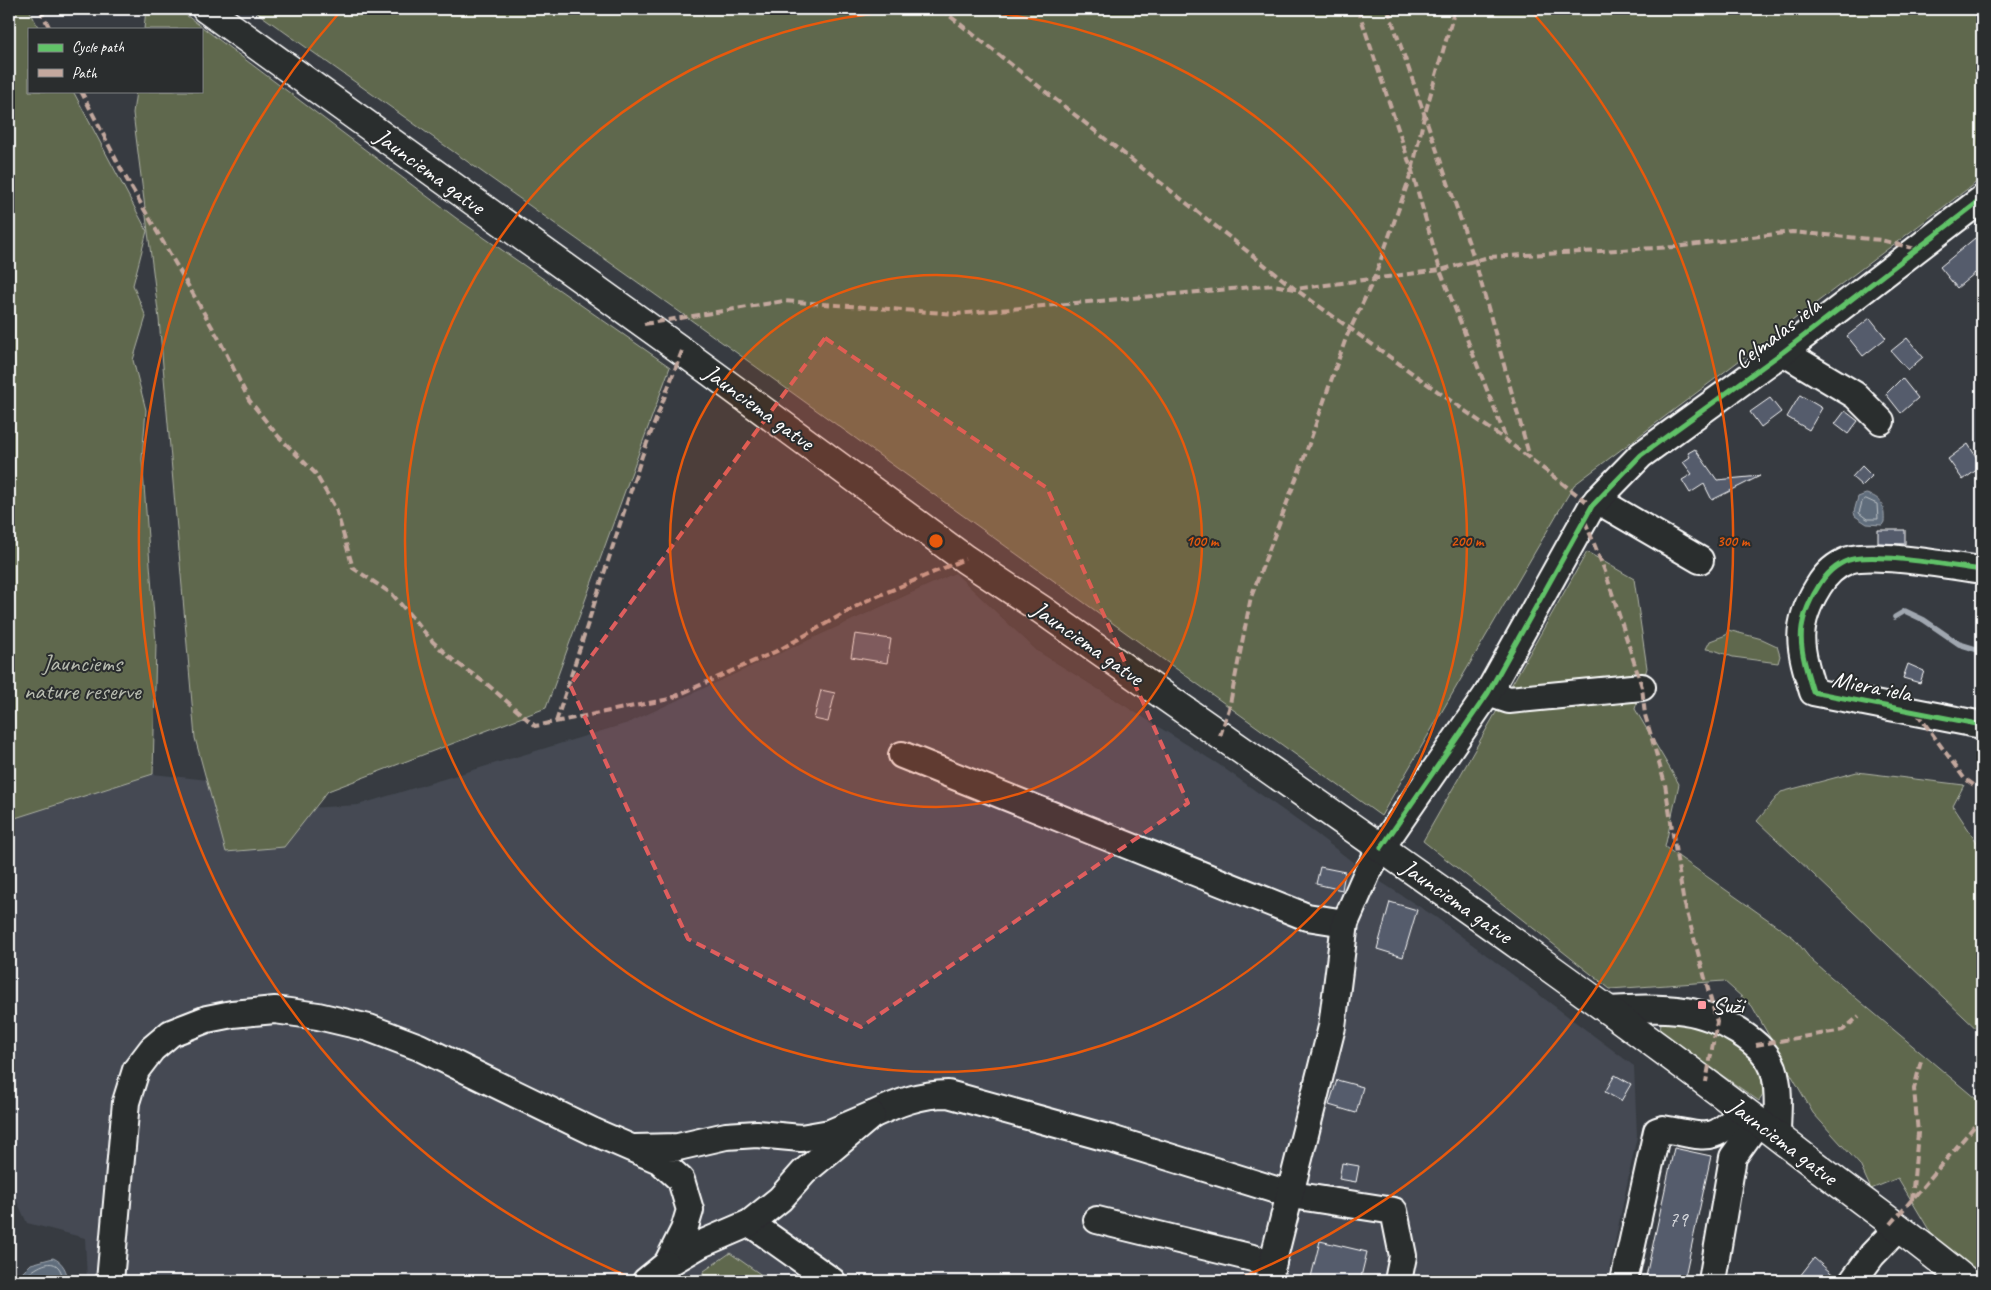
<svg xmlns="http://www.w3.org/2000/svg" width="1991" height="1290" viewBox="0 0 1991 1290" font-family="Caveat,sans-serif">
	<rect width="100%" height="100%" fill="#373b41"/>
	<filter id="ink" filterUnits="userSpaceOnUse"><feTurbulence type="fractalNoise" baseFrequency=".02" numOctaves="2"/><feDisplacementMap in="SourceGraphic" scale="10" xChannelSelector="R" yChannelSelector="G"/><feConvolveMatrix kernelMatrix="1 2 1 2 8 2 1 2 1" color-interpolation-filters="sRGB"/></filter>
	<g filter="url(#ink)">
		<!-- built -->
		<polygon fill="#444952" points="955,573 1037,651 1218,764 1315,833 1367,873 1437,918 1634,1066 1637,1136 1607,1281 87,1281 85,1238 27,1223 9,1184 9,820 153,774 311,791 308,808 358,805 628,723"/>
		<!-- green -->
		<g fill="#5f674e" stroke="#afb3a6">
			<polygon points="9,9 29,9 39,29 29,29 29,91 73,91 147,231 133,285 146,317 133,360 146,410 142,459 156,643 153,774 9,820"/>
			<polygon points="146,9 178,9 456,218 670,367 546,708 328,791 284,847 226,852 195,738 159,319 133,113 136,91 201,91 201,29 144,29"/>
			<polygon points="252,9 1982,9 1982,178 1574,485 1381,816 691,320"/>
			<polygon points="1587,552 1634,579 1647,668 1635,709 1679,784 1665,847 1794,938 1812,961 1982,1104 1982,1276 1935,1240 1898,1178 1871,1189 1860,1165 1813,1113 1752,1006 1724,981 1610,989 1423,841"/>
			<polygon points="1728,630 1762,639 1777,646 1780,656 1778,663 1733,657 1714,650 1706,649 1710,641 1726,635"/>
			<polygon points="1857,772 1964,785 1953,806 1982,850 1982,1034 1757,821 1781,792"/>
			<polygon points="1679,1021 1709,1026 1748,1049 1760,1065 1763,1095 1759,1101 1660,1032 1661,1022"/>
			<polygon points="730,1253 763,1276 782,1281 699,1281 704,1271"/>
		</g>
		<!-- water -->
		<g fill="#606d7b" stroke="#a0a7b0">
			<path d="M1866 494C1882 497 1885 507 1884 522L1882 525 1867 524 1855 516 1854 512 1858 497Z"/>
			<path d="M53 1258C63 1262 67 1271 68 1281H14L31 1264Z"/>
		</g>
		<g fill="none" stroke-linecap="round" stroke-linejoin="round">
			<!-- shore -->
			<g stroke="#bfc5ca" stroke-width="1">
				<polygon points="1866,499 1877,504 1878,519 1867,519 1859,513 1862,502"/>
				<path d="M21 1281C33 1268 60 1249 63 1281"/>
			</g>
			<!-- stream -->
			<polyline stroke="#a0a7b0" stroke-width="5.5" points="1895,617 1905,611 1924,620 1959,644 1982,651"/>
		</g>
		<!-- building -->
		<g fill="#555b6c" stroke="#fff">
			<polygon points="1975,238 1982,246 1982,282 1975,273 1957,288 1940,267"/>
			<polygon points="1870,318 1886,338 1863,356 1847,336"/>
			<polygon points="1907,338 1923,357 1908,370 1891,351"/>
			<polygon points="1902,378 1918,398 1901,413 1886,394"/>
			<polygon points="1800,395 1822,408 1809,430 1787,417"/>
			<polygon points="1770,398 1781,412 1761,427 1750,412"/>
			<polygon points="1845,411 1858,421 1848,434 1835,424"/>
			<polygon points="1968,444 1982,466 1963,480 1948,459"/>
			<polygon points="1695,449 1717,480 1760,476 1712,500 1704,484 1690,493 1682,480 1692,474 1683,462 1690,457 1688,453"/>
			<polygon points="1862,466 1872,476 1862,486 1852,477"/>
			<polygon points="1878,530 1905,530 1905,544 1878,543"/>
			<polygon points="855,634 891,639 887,663 851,657"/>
			<polygon points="1908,664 1924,671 1920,683 1903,678"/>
			<polygon points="821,690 835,693 828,722 814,719"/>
			<polygon points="1320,867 1345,872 1342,890 1316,884"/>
			<polygon points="1390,902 1417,910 1403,957 1377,949"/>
			<polygon points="1615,1075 1631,1084 1621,1101 1605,1092"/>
			<polygon points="1337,1080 1363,1087 1356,1113 1329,1105"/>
			<polygon points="1674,1148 1711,1156 1684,1281 1645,1281"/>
			<polygon points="1342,1163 1359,1166 1356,1182 1339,1179"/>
			<polygon points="1320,1241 1367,1252 1360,1281 1310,1281"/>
			<polygon points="1814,1258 1838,1279 1838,1281 1796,1281"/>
		</g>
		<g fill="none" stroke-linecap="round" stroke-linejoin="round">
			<!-- minor casing -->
			<g stroke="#fff" stroke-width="30">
				<g id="minor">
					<polyline points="1783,352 1855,395 1881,421"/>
					<polyline points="1597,500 1700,560"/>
					<path d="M1982 570C1952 566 1875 552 1849 560 1835 565 1825 575 1818 587 1793 627 1800 649 1813 692L1982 725"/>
					<polyline points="1488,693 1509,700 1642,687"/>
					<polyline points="902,755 1307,917 1345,923"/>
					<path d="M1608 1010C1634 1008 1659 1007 1685 1011 1716 1015 1768 1042 1775 1074 1780 1094 1777 1116 1777 1136"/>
					<path d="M872 1115C898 1103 920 1094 948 1094L1111 1139 1292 1195 1394 1211 1403 1256 1398 1281"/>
					<polyline points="1097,1220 1273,1263"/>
					<polyline points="750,1223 832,1281"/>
					<polyline points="110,1281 126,1102 136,1070 152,1049 171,1033 207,1019 232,1014 275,1010 318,1016 369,1028 419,1047 592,1131 659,1160 681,1180 690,1210 684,1230 667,1264 701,1244 750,1223 780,1199 804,1172 872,1115 830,1133 801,1138 757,1134 726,1136 678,1147 635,1148"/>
					<polyline points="646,1281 667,1264"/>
					<polyline points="1268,1281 1332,1027 1345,923 1367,873 1381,848 1488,693 1592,506 1602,495 1641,455 1783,352 1982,199"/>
					<path d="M1624 1281 1657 1131 1663 1129C1707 1136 1711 1145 1743 1110"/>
					<polyline points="1712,1281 1733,1157 1758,1122"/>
					<polyline points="1853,1281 1872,1255 1897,1229"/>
				</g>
			</g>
			<!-- major casing -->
			<g stroke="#fff" stroke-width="31">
				<path id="major" d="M206 9 682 351 965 559 1042 610C1298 791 1558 967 1807 1159 1860 1200 1915 1238 1966 1281"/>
			</g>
			<!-- minor -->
			<use href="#minor" stroke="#2a2d2e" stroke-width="26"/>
			<!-- major -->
			<use href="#major" stroke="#2a2d2e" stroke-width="28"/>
			<!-- quiet -->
			<g stroke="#c3a89e" stroke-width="4" stroke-dasharray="8 4" stroke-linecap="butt">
				<polyline points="40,9 50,29"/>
				<polyline points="941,9 1295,289 1507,441 1592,506"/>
				<polyline points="1358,9 1412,171 1440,270 1507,441"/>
				<polyline points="1388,9 1475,261 1530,458"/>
				<polyline points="81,91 122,171 219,339 249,400 278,436 315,473 336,509 353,568 392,594 433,642 454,661 488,685 535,726 669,699 779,650 866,601 965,559"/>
				<polyline points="644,324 784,301 956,314 1274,285 1295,289 1440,270 1489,257 1674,247 1792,232 1881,240 1916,249"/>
				<polyline points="1585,521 1606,574 1642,687 1645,715 1665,784 1683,898 1717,1022 1706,1082"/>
				<polyline points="1917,713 1964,778 1982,791"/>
				<polyline points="556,722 642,456 682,351"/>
				<polyline points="1220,736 1229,709 1251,597 1304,458 1346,338 1374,279 1412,171 1424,117 1455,9"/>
				<polyline points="1978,994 1982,994"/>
				<polyline points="1756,1045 1843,1030 1859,1016"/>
				<polyline points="1912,1200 1918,1133 1914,1089 1921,1061"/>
				<polyline points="1891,1224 1978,1122"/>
			</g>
			<!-- cycleway casing -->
			<g stroke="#2a2d2e" stroke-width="8">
				<g id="cycleway">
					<path d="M1982 570C1952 566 1875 552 1849 560 1835 565 1825 575 1818 587 1793 627 1800 649 1813 692L1982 725"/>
					<polyline points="1381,848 1488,693 1592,506 1641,455 1783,352 1982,199"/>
				</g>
			</g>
			<!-- cycleway -->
			<use href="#cycleway" stroke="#61c268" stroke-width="5"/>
		</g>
	</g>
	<!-- marked area -->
	<path fill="#e05e5e" fill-opacity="0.2" stroke="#e05e5e" stroke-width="4" stroke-dasharray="10 6" stroke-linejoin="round" d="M825 338 1047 488 1188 803 861 1027 688 939 570 685Z"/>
	<!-- distance rings -->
	<circle cx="936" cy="541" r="266" fill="#e8590c" fill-opacity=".12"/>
	<g fill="none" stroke="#e8590c" stroke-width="2.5">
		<circle cx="936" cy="541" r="266"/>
		<circle cx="936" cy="541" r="531"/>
		<path d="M637 1280A797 797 0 0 1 339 13M1533 13A797 797 0 0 1 1235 1280"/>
	</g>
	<!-- markers -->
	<rect fill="#ff9aa2" stroke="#2a2d2e" stroke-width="2" x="1697" y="1000" width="10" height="10" rx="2.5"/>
	<g text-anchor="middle" stroke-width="4" stroke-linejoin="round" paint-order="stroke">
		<!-- number labels -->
		<g font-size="21" fill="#d4d6da">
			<text x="1678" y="1226">79</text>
		</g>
		<!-- street labels -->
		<g font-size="24" fill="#fff" stroke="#2a2d2e">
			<text transform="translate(430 171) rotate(36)" y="8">Jaunciema gatve</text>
			<text transform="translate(1777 333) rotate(-37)" y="8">Ceļmalas iela</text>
			<text transform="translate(759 407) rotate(36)" y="8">Jaunciema gatve</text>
			<text transform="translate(1088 643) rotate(35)" y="8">Jaunciema gatve</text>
			<text transform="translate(1872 686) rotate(11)" y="8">Miera iela</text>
			<text transform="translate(1457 901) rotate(35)" y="8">Jaunciema gatve</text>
			<text transform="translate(1783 1141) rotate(37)" y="8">Jaunciema gatve</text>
		</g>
		<!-- park labels -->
		<g font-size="24" fill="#b7bbaf" stroke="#2a2d2e">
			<text x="82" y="671">Jaunciems<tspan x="82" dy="28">nature reserve</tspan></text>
		</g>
		<!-- poi labels -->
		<g font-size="24" fill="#fff" stroke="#2a2d2e" text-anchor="start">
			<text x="1712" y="1013">Suži</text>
		</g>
	</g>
	<circle cx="936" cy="541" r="8" fill="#e8590c" stroke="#2a2d2e" stroke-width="2.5"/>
	<g font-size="15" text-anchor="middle" font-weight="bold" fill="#e8590c" stroke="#2a2d2e" stroke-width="4" stroke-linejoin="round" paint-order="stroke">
		<text x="1202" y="546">100 m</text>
		<text x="1467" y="546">200 m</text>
		<text x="1733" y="546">300 m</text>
	</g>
	<!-- margin -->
	<rect width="1991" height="1290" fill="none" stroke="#2a2d2e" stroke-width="30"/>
	<rect x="15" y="15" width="1961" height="1260" fill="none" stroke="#fff" stroke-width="2" filter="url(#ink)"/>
	<!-- legend -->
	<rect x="28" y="28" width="175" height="65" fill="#2a2d2e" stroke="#7f8182"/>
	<rect x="38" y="44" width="25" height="8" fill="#61c268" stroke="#7f8182"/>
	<text x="72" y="52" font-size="15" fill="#ffffff">Cycle path</text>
	<rect x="38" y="69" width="25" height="8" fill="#c3a89e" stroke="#7f8182"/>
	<text x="72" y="78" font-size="15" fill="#ffffff">Path</text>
</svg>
